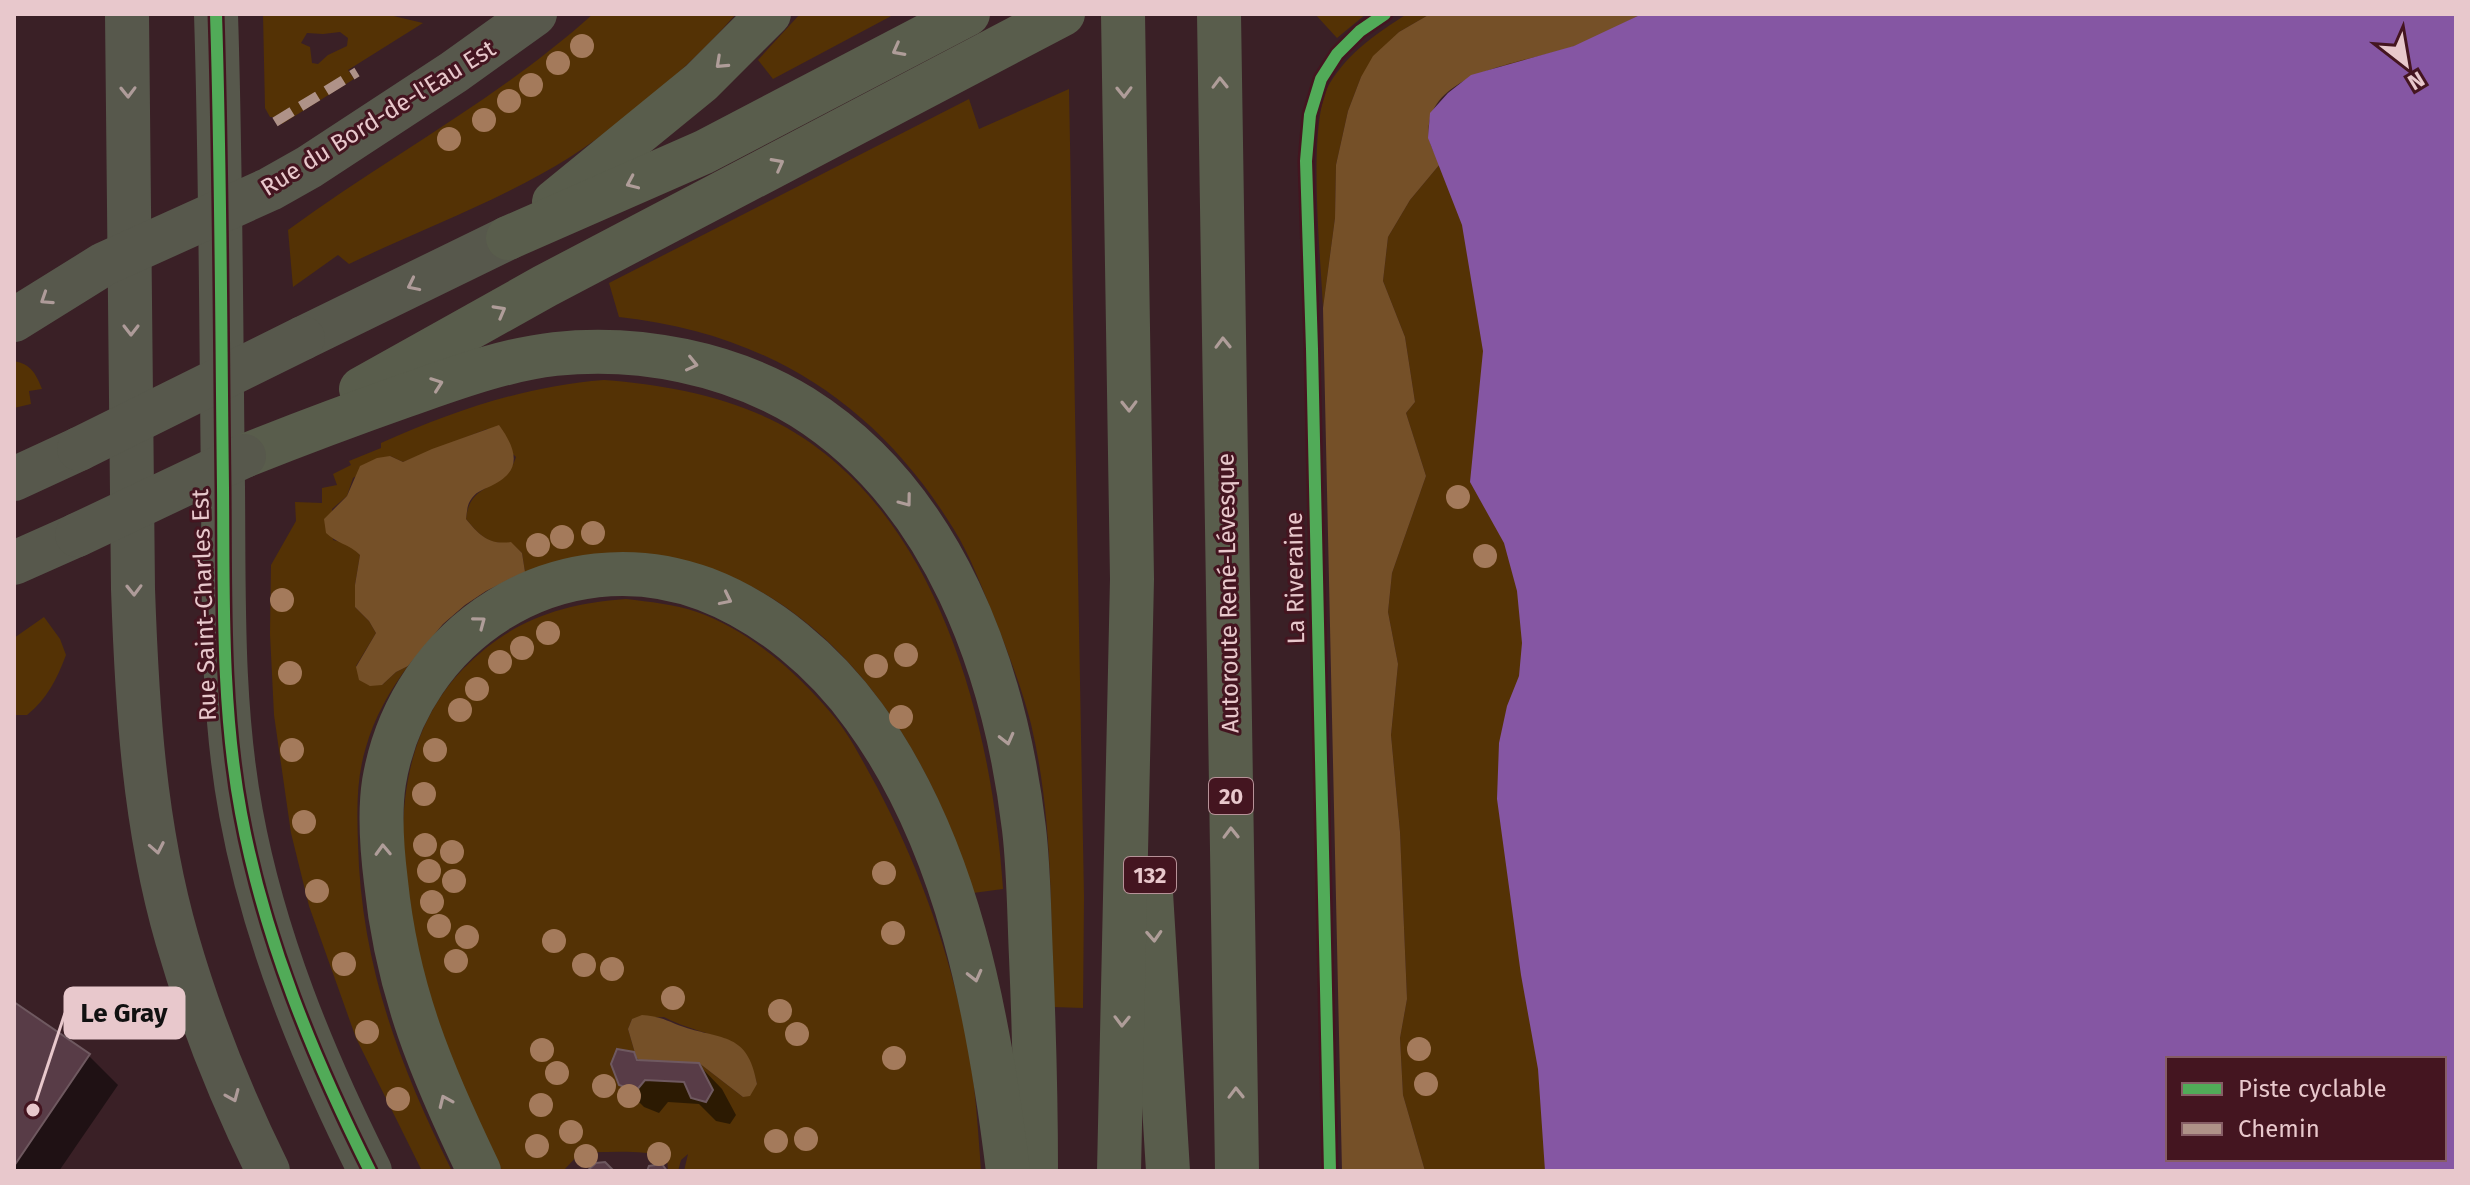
<svg xmlns="http://www.w3.org/2000/svg" width="2470" height="1185" viewBox="0 0 2470 1185" font-family="'Fira Sans',sans-serif">
	<rect width="100%" height="100%" fill="#3a2026"/>
	<!-- green -->
	<g fill="#543205" fill-rule="evenodd">
		<path d="M263 14H385L423 23 348 70 354 79 282 124 279 117H270L265 108ZM340 32 348 38 347 46 328 55 318 64 312 63 310 47 301 43 307 33 323 34Z"/>
		<path d="M593 14H736C687 70 609 137 543 173 481 208 413 233 349 264L338 255 293 287 288 230C389 156 500 98 593 14Z"/>
		<polygon points="800,14 895,14 773,79 758,60"/>
		<polygon points="1315,14 1366,14 1337,38"/>
		<path d="M1407 14H1430L1399 32 1361 77 1348 111 1336 165 1335 218 1323 308C1321 259 1306 121 1330 83 1349 52 1377 33 1407 14Z"/>
		<polygon points="1642,14 2063,14 1628,1171 1425,1171 1403,1095 1400,1038 1407,999 1400,832 1391,735 1398,664 1388,612 1392,573 1426,476 1406,413 1415,402 1405,337 1383,281 1388,237 1410,200 1440,164 1503,65 1574,46"/>
		<path d="M1069 89 1084 897 1083 1008 1053 1007C1051 914 1053 816 1031 724 1022 689 1009 655 996 622 983 591 971 556 953 528 876 403 766 333 619 317L609 283 969 99 979 129Z"/>
		<path d="M14 361C31 364 36 374 42 389L29 391 31 404 14 408Z"/>
		<path d="M604 380C682 386 762 403 824 453 948 550 993 739 1003 889L973 893C931 749 833 593 676 559 648 553 620 558 591 561 569 563 547 565 525 572L522 553 511 543C489 545 480 536 466 519 470 479 505 493 516 457L487 429 403 462 390 456 353 478 347 496 332 509 333 540 349 544 360 555 355 585V607L369 621 376 633 356 666 382 685 396 672 408 666C390 690 374 718 366 747 356 779 357 811 358 844 361 964 399 1065 452 1171H422L356 1038 309 906 291 833 274 715 270 634 271 565 296 521 295 502 322 503V488L337 485 333 474 351 465 349 461 381 448V443C453 411 525 386 604 380Z"/>
		<path d="M626 599C650 602 674 604 697 612 751 631 800 675 836 719 852 739 864 764 877 787 925 878 961 983 974 1086 977 1114 979 1143 981 1171H684L688 1154 681 1160 678 1171H668L667 1157C639 1149 610 1153 581 1152L563 1171H502C486 1136 468 1102 454 1066 408 947 363 773 463 669 510 621 559 604 626 599ZM664 1017C701 1037 748 1033 757 1084L743 1097 699 1063 637 1060 628 1029 632 1019Z"/>
		<path d="M44 617 60 639 66 655C57 679 47 699 27 715H14V638Z"/>
	</g>
	<!-- forest -->
	<g fill="#755028">
		<path d="M1430 14H1642C1620 25 1598 38 1575 46 1531 62 1423 70 1429 136 1429 145 1436 155 1440 164L1410 200 1388 237 1383 281 1405 337 1415 402 1406 413 1426 476 1392 573 1388 612 1398 664 1391 735 1400 832 1407 999 1400 1038 1403 1095 1425 1171H1342L1323 308 1335 218 1336 165 1348 111 1361 77 1373 56 1399 32Z"/>
		<path d="M499 425C517 450 523 471 491 486 482 490 475 492 470 501 467 506 467 512 466 519 480 536 489 545 511 542L522 553 525 572 486 591 465 605 443 624 408 666 396 672 382 685 370 686 359 680 356 667 376 633 369 621 355 607V585L360 555C349 544 336 543 326 533L324 519 347 496 360 466 377 458 390 456 403 462 432 449Z"/>
		<path d="M642 1015C664 1017 666 1021 684 1027 722 1040 748 1032 757 1084L750 1096 743 1097 699 1063 637 1060 628 1029 632 1019Z"/>
	</g>
	<!-- water -->
	<path fill="#8556a3" fill-rule="evenodd" d="M1642 14H2456V1171H1545L1538 1069 1521 975 1497 799 1499 743 1507 706 1519 676 1522 643 1517 591 1504 543 1470 482 1483 351 1462 225 1428 138 1430 113 1448 93 1471 75 1574 46ZM2168 1059H2444V1159H2168Z"/>
	<!-- shadow -->
	<g fill="#0007">
		<polygon points="14,1005 89,1056 118,1085 59,1171 14,1171"/>
		<polygon points="633,1054 641,1062 699,1065 722,1089 736,1115 730,1124 716,1121 699,1104 668,1102 659,1113 644,1107 621,1084"/>
	</g>
	<!-- building -->
	<g fill="#583c47" stroke="#6f5960" stroke-width="2">
		<polygon points="14,1002 90,1054 14,1166"/>
		<polygon points="617,1049 634,1052 637,1060 699,1063 713,1090 706,1102 691,1098 684,1082 645,1080 636,1091 619,1085 611,1064"/>
		<polygon points="605,1162 614,1171 587,1171 596,1163"/>
		<polygon points="662,1164 667,1171 647,1171 649,1166"/>
	</g>
	<g fill="none" stroke-linecap="round" stroke-linejoin="round">
		<!-- secondary -->
		<g stroke="#57584c" stroke-width="44">
			<path d="M127 14 133 589C137 706 144 825 177 939 200 1019 231 1096 268 1171"/>
			<path d="M216 14C221 171 221 329 223 487 224 595 221 706 241 813 264 938 313 1057 370 1171"/>
			<polyline points="14,320 104,264 270,189 309,167 454,72 535,14"/>
			<polyline points="303,338 508,238"/>
			<polyline points="14,479 79,449"/>
			<polyline points="14,563 77,535"/>
		</g>
		<!-- highway -->
		<g stroke="#595d4c" stroke-width="44">
			<polyline points="1219,14 1237,1171"/>
			<polyline points="554,202 701,82 769,14"/>
			<polyline points="508,238 704,152 968,14"/>
			<polyline points="361,389 545,286 1063,14"/>
			<path d="M244 456C297 435 350 415 404 396 453 379 503 360 555 354 639 345 730 363 802 407 944 496 1005 669 1024 829 1029 871 1029 914 1031 957 1034 1028 1036 1100 1036 1171"/>
			<polyline points="1151,893 1168,1171"/>
			<path d="M479 1171C432 1073 397 991 386 882 382 850 379 814 384 782 409 633 559 535 705 589 768 613 825 662 864 716 958 845 989 1016 1008 1171"/>
			<polyline points="1119,1171 1132,579 1123,14"/>
		</g>
		<!-- secondary-bridge -->
		<g stroke="#57584c" stroke-width="44">
			<polyline points="79,449 303,338"/>
			<polyline points="77,535 244,456"/>
		</g>
		<!-- quiet -->
		<polyline stroke="#af9288" stroke-width="10" stroke-dasharray="20 10" stroke-linecap="butt" points="275,122 357,72"/>
		<!-- cycleway casing -->
		<g stroke="#441520" stroke-width="17">
			<g id="cycleway">
				<path d="M216 14C221 171 221 329 223 487 224 595 221 706 241 813 264 938 313 1057 370 1171"/>
				<polyline points="1330,1171 1312,349 1306,161 1310,115 1321,79 1337,54 1360,31 1385,14"/>
			</g>
		</g>
		<!-- cycleway -->
		<use href="#cycleway" stroke="#51ab58" stroke-width="12"/>
	</g>
	<!-- trees -->
	<g fill="#a47a5b">
		<circle cx="582" cy="46" r="12"/>
		<circle cx="558" cy="63" r="12"/>
		<circle cx="531" cy="85" r="12"/>
		<circle cx="509" cy="101" r="12"/>
		<circle cx="484" cy="120" r="12"/>
		<circle cx="449" cy="139" r="12"/>
		<circle cx="1458" cy="497" r="12"/>
		<circle cx="593" cy="533" r="12"/>
		<circle cx="562" cy="537" r="12"/>
		<circle cx="538" cy="545" r="12"/>
		<circle cx="1485" cy="556" r="12"/>
		<circle cx="282" cy="600" r="12"/>
		<circle cx="548" cy="633" r="12"/>
		<circle cx="522" cy="648" r="12"/>
		<circle cx="906" cy="655" r="12"/>
		<circle cx="500" cy="662" r="12"/>
		<circle cx="876" cy="666" r="12"/>
		<circle cx="290" cy="673" r="12"/>
		<circle cx="477" cy="689" r="12"/>
		<circle cx="460" cy="710" r="12"/>
		<circle cx="901" cy="717" r="12"/>
		<circle cx="292" cy="750" r="12"/>
		<circle cx="435" cy="750" r="12"/>
		<circle cx="424" cy="794" r="12"/>
		<circle cx="304" cy="822" r="12"/>
		<circle cx="425" cy="845" r="12"/>
		<circle cx="452" cy="852" r="12"/>
		<circle cx="429" cy="871" r="12"/>
		<circle cx="884" cy="873" r="12"/>
		<circle cx="454" cy="881" r="12"/>
		<circle cx="317" cy="891" r="12"/>
		<circle cx="432" cy="902" r="12"/>
		<circle cx="439" cy="926" r="12"/>
		<circle cx="893" cy="933" r="12"/>
		<circle cx="467" cy="937" r="12"/>
		<circle cx="554" cy="941" r="12"/>
		<circle cx="456" cy="961" r="12"/>
		<circle cx="344" cy="964" r="12"/>
		<circle cx="584" cy="965" r="12"/>
		<circle cx="612" cy="969" r="12"/>
		<circle cx="673" cy="998" r="12"/>
		<circle cx="780" cy="1011" r="12"/>
		<circle cx="367" cy="1032" r="12"/>
		<circle cx="797" cy="1034" r="12"/>
		<circle cx="1419" cy="1049" r="12"/>
		<circle cx="542" cy="1050" r="12"/>
		<circle cx="894" cy="1058" r="12"/>
		<circle cx="557" cy="1073" r="12"/>
		<circle cx="1426" cy="1084" r="12"/>
		<circle cx="604" cy="1086" r="12"/>
		<circle cx="629" cy="1096" r="12"/>
		<circle cx="398" cy="1099" r="12"/>
		<circle cx="541" cy="1105" r="12"/>
		<circle cx="571" cy="1132" r="12"/>
		<circle cx="806" cy="1139" r="12"/>
		<circle cx="776" cy="1141" r="12"/>
		<circle cx="537" cy="1146" r="12"/>
		<circle cx="659" cy="1154" r="12"/>
		<circle cx="586" cy="1156" r="12"/>
	</g>
	<!-- one-way arrows -->
	<defs><path id="oneway-chevron" d="M-2-3.5L2.5 0L-2 3.5" fill="none" stroke-width="1.6" stroke-linecap="round" stroke-linejoin="round" transform="scale(2)"/></defs>
	<g stroke="#af9d99">
		<use href="#oneway-chevron" transform="translate(898 50) rotate(152)"/>
		<use href="#oneway-chevron" transform="translate(721 63) rotate(137)"/>
		<use href="#oneway-chevron" transform="translate(1220 83) rotate(-91)"/>
		<use href="#oneway-chevron" transform="translate(1124 92) rotate(89)"/>
		<use href="#oneway-chevron" transform="translate(778 164) rotate(-28)"/>
		<use href="#oneway-chevron" transform="translate(632 183) rotate(156)"/>
		<use href="#oneway-chevron" transform="translate(500 311) rotate(-29)"/>
		<use href="#oneway-chevron" transform="translate(1223 343) rotate(-91)"/>
		<use href="#oneway-chevron" transform="translate(692 364) rotate(13)"/>
		<use href="#oneway-chevron" transform="translate(437 384) rotate(-20)"/>
		<use href="#oneway-chevron" transform="translate(1129 406) rotate(89)"/>
		<use href="#oneway-chevron" transform="translate(906 501) rotate(53)"/>
		<use href="#oneway-chevron" transform="translate(726 599) rotate(26)"/>
		<use href="#oneway-chevron" transform="translate(480 622) rotate(-37)"/>
		<use href="#oneway-chevron" transform="translate(1007 739) rotate(76)"/>
		<use href="#oneway-chevron" transform="translate(1231 833) rotate(-91)"/>
		<use href="#oneway-chevron" transform="translate(383 850) rotate(-92)"/>
		<use href="#oneway-chevron" transform="translate(1154 936) rotate(87)"/>
		<use href="#oneway-chevron" transform="translate(975 976) rotate(76)"/>
		<use href="#oneway-chevron" transform="translate(1122 1021) rotate(91)"/>
		<use href="#oneway-chevron" transform="translate(1236 1093) rotate(-91)"/>
		<use href="#oneway-chevron" transform="translate(445 1101) rotate(-114)"/>
	</g>
	<g stroke="#ae9b99">
		<use href="#oneway-chevron" transform="translate(128 92) rotate(89)"/>
		<use href="#oneway-chevron" transform="translate(413 285) rotate(154)"/>
		<use href="#oneway-chevron" transform="translate(46 299) rotate(147)"/>
		<use href="#oneway-chevron" transform="translate(131 330) rotate(90)"/>
		<use href="#oneway-chevron" transform="translate(134 590) rotate(89)"/>
		<use href="#oneway-chevron" transform="translate(157 848) rotate(79)"/>
		<use href="#oneway-chevron" transform="translate(233 1096) rotate(67)"/>
	</g>
	<g text-anchor="middle" stroke-width="6" stroke-linejoin="round" paint-order="stroke">
		<!-- shield labels -->
		<g fill="#441520" stroke="#b79298" stroke-width="2">
			<rect x="1209" y="778" width="44" height="36" rx="6"/>
			<rect x="1124" y="857" width="52" height="36" rx="6"/>
		</g>
		<g font-size="22" font-weight="bold" fill="#e8c8cc">
			<text x="1231" y="804">20</text>
			<text x="1150" y="883">132</text>
		</g>
		<!-- street labels -->
		<g font-size="24" fill="#e8c8cc" stroke="#441520">
			<text transform="translate(378 118) rotate(-32)" y="8">Rue du Bord-de-l'Eau Est</text>
			<text transform="translate(1295 578) rotate(-91)" y="8">La Riveraine</text>
			<text transform="translate(1228 593) rotate(-91)" y="8">Autoroute René-Lévesque</text>
			<text transform="translate(204 605) rotate(-92)" y="8">Rue Saint-Charles Est</text>
		</g>
	</g>
	<!-- callouts -->
	<path fill="none" stroke="#e8c8cc" stroke-width="3" d="M33 1110L65 1013"/>
	<circle fill="#e8c8cc" stroke="#441520" stroke-width="3" cx="33" cy="1110" r="8"/>
	<rect fill="#e8c8cc" stroke="#e8c8cc" stroke-width="3" x="65" y="988" width="119" height="50" rx="8"/>
	<g font-size="26" text-anchor="middle" font-weight="bold" fill="#111">
		<text x="124" y="1022">Le Gray</text>
	</g>
	<!-- border -->
	<rect width="2470" height="1185" fill="none" stroke="#e8c8cc" stroke-width="32"/>
	<!-- legend -->
	<rect x="2166" y="1057" width="280" height="104" fill="#441520" stroke="#865d65" stroke-width="2"/>
	<rect x="2182" y="1083" width="40" height="12" fill="#51ab58" stroke="#865d65" stroke-width="2"/>
	<text x="2238" y="1097" font-size="24" fill="#e8c8cc">Piste cyclable</text>
	<rect x="2182" y="1123" width="40" height="12" fill="#af9288" stroke="#865d65" stroke-width="2"/>
	<text x="2238" y="1137" font-size="24" fill="#e8c8cc">Chemin</text>
	<!-- north arrow -->
	<g transform="translate(2406 64) rotate(149)" stroke="#441520" stroke-width="6" paint-order="stroke">
	<path d="M0-6L14 30L0 20L-14 30Z" fill="#e8c8cc"/>
	<text y="-12" font-size="22" font-weight="bold" text-anchor="middle" fill="#e8c8cc">N</text>
	</g>
</svg>
